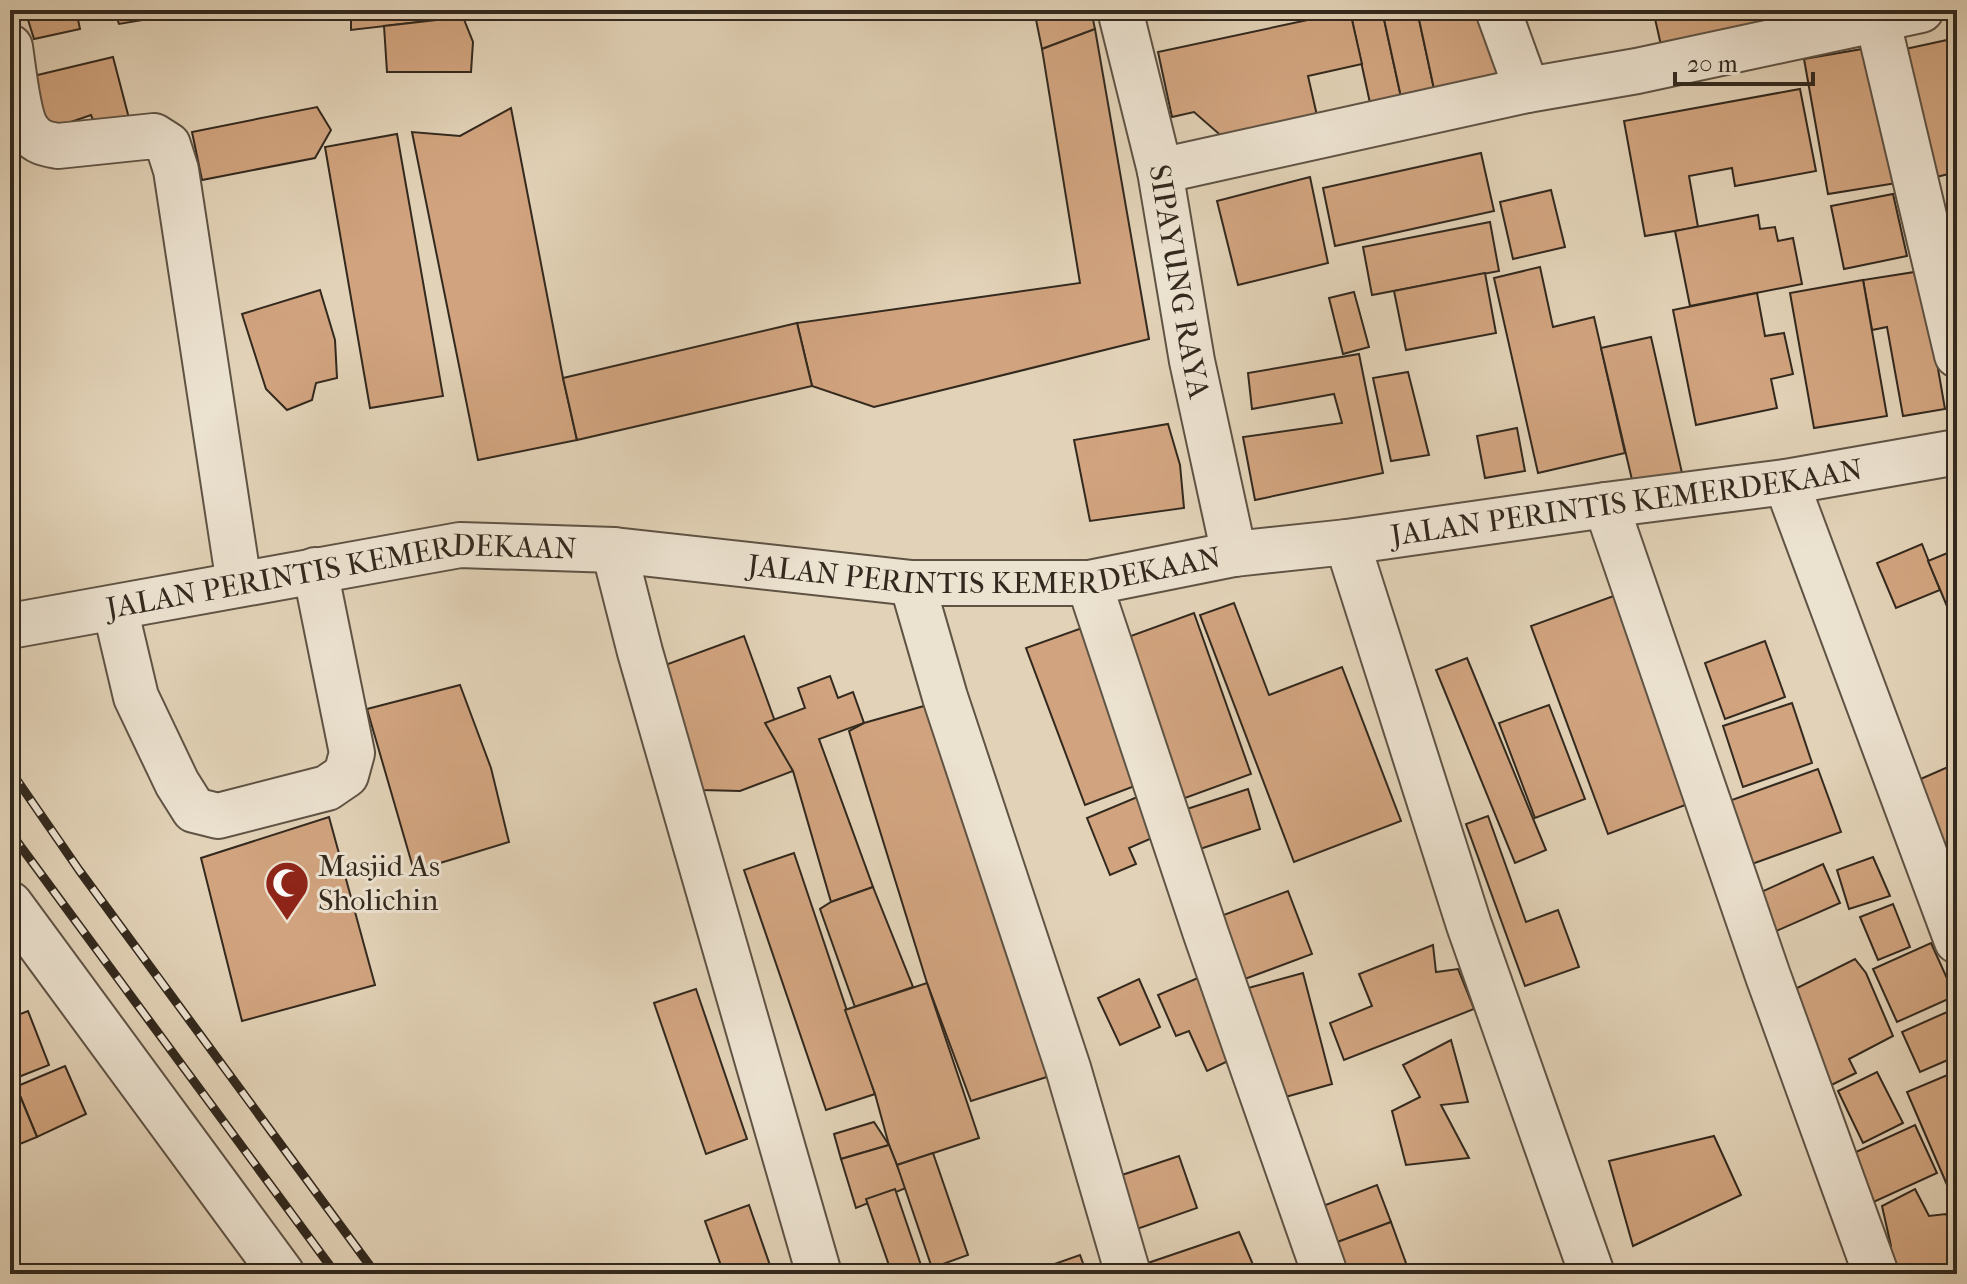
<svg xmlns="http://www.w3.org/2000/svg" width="1967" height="1284" viewBox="0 0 1967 1284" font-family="'IM FELL French Canon',serif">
	<rect width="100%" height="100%" fill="#e2d2b7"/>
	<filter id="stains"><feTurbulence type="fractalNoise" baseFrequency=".0025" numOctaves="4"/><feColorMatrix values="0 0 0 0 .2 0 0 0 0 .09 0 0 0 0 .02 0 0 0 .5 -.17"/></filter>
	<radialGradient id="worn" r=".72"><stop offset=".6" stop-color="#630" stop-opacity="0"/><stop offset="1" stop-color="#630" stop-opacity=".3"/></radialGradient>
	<!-- building -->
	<g fill="#d1a47f" stroke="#33291e" stroke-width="2">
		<polygon points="25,10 76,10 80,29 34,39"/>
		<polygon points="114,10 159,10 161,17 119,24"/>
		<polygon points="351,10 463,10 463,17 351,30"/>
		<polygon points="463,10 637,10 463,17"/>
		<polygon points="1034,10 1091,10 1095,29 1042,49"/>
		<polygon points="1354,10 1382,10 1401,97 1370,103 1350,11"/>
		<polygon points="1382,10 1417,10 1434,89 1401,97"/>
		<polygon points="1417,10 1486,10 1500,75 1434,89"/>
		<polygon points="1653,10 1756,10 1761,31 1663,54"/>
		<polygon points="1350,11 1362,64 1308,76 1318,120 1226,140 1194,112 1172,117 1158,52"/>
		<polygon points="463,17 473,42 471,72 387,72 384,26"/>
		<polygon points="1095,29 1149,339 874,407 812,386 797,323 1080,283 1042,49"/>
		<polygon points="1947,40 1957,85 1957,172 1924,180 1896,51"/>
		<polygon points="1868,48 1903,182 1828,194 1804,59"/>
		<polygon points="113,57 131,126 98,133 91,115 68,123 41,139 25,78"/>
		<polygon points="1800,89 1816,171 1735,186 1732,168 1689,176 1698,227 1645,236 1624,121"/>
		<polygon points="317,107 331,130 315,158 202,180 192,132"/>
		<polygon points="511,108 563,378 577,440 478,460 412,132 460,136"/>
		<polygon points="397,134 443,396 370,408 325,147"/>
		<polygon points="1481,153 1494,211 1335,246 1323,188"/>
		<polygon points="1310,177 1328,263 1238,285 1217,201"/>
		<polygon points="1551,190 1565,247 1513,259 1500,202"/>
		<polygon points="1893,194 1907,256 1844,269 1831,206"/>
		<polygon points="1758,215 1760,229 1775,227 1778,241 1793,238 1802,284 1690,306 1675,231"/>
		<polygon points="1490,222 1499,271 1372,295 1363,247"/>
		<polygon points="1540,267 1553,327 1594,317 1625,453 1538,473 1494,278"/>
		<polygon points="1921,271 1945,409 1903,416 1887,327 1872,330 1863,280"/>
		<polygon points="1485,273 1496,333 1406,350 1394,291"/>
		<polygon points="1863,280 1887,416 1814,428 1790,293"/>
		<polygon points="320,290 335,340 337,378 316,383 312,400 287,410 266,389 242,314"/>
		<polygon points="1354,292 1369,347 1343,354 1329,298"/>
		<polygon points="1757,293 1765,336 1784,333 1793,374 1771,379 1777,408 1696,425 1673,310"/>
		<polygon points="797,323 812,386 577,440 563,378"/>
		<polygon points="1651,337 1682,473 1633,484 1601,348"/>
		<polygon points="1359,354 1383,473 1255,500 1243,437 1342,423 1334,394 1252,409 1248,373"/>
		<polygon points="1408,372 1429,455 1391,461 1373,378"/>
		<polygon points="1168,424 1180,465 1184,508 1090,521 1074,440"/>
		<polygon points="1517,428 1525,471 1485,478 1477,436"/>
		<polygon points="1922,544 1940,590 1896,608 1877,563"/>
		<polygon points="1957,549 1957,630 1928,561"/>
		<polygon points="1619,594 1696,801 1608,834 1531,626"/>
		<polygon points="1234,603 1269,695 1342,667 1401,821 1294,862 1200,615"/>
		<polygon points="1194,613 1251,774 1174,802 1117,641"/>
		<polygon points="1082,628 1140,784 1085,805 1026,648"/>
		<polygon points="744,636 793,771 740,791 702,790 657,668"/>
		<polygon points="1765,641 1785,697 1725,719 1705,663"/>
		<polygon points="1467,658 1546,850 1515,863 1436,670"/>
		<polygon points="830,676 838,698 853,692 864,723 819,739 873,887 831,902 793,771 765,723 805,708 798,688"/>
		<polygon points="460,685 491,768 509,842 414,871 367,709"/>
		<polygon points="1792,703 1812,763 1743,787 1723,726"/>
		<polygon points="931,704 1053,1075 971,1101 927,983 849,731 864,723"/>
		<polygon points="1549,705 1585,799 1535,818 1499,723"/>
		<polygon points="1957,763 1957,870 1916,781"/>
		<polygon points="1818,769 1841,832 1752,864 1729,801"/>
		<polygon points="1248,789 1260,829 1194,851 1181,811"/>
		<polygon points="1142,795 1159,835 1129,848 1136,864 1110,875 1087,818"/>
		<polygon points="1488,816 1526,922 1558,910 1579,967 1525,986 1466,824"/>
		<polygon points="329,817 375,985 242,1021 201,858"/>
		<polygon points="794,853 875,1094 826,1110 744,870"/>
		<polygon points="1873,857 1890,896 1849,909 1837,870"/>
		<polygon points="1823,864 1840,903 1765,936 1748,898"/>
		<polygon points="873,887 913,987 855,1007 820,909 831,902"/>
		<polygon points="1288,891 1312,954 1234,983 1210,920"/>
		<polygon points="1893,904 1910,947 1878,960 1860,917"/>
		<polygon points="1931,943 1955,996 1897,1022 1873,969"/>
		<polygon points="1433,945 1436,972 1458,969 1474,1009 1344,1060 1330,1023 1372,1006 1359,974"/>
		<polygon points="1855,959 1866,973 1893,1036 1849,1059 1856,1073 1817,1092 1787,993"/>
		<polygon points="1303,973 1332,1084 1271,1101 1241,990"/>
		<polygon points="1207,974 1243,1054 1207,1071 1189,1031 1176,1036 1158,995"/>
		<polygon points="1139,979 1160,1027 1120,1045 1098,998"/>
		<polygon points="927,983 979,1138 897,1165 889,1145 875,1094 845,1010"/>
		<polygon points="696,989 747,1139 706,1154 654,1003"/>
		<polygon points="28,1011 49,1065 11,1080 10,1018"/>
		<polygon points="1947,1012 1957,1034 1957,1056 1920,1072 1902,1032"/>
		<polygon points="1451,1040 1468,1102 1441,1105 1469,1158 1406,1165 1392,1111 1420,1097 1403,1065"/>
		<polygon points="65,1066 86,1114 37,1137 18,1091 13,1088"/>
		<polygon points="1957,1071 1957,1208 1907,1092"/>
		<polygon points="1877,1072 1903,1123 1863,1143 1838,1091"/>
		<polygon points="18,1091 37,1137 10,1148 10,1095"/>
		<polygon points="874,1122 889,1145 841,1159 834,1134"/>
		<polygon points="1915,1125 1937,1173 1867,1205 1845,1157"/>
		<polygon points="1714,1136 1741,1195 1633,1246 1609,1161"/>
		<polygon points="889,1145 906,1188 856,1208 841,1159"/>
		<polygon points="933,1153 968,1255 932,1268 897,1165"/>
		<polygon points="1179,1156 1197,1208 1137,1229 1119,1176"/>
		<polygon points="1377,1185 1391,1222 1324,1247 1310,1211"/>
		<polygon points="895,1189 924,1274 892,1274 866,1199"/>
		<polygon points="1915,1189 1929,1216 1946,1214 1957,1240 1957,1274 1885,1274 1878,1257 1891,1246 1882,1206"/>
		<polygon points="749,1205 773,1274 724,1274 705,1221"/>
		<polygon points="1391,1222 1410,1274 1334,1274 1324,1247"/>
		<polygon points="1239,1232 1257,1274 1145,1274 1142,1265"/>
		<polygon points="1080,1255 1087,1274 1026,1274"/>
	</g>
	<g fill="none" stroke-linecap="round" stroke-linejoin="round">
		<!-- minor casing -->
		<g stroke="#5f5344" stroke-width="48">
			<g id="minor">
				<path id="s1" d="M1120 10 1160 171 1192 361 1234 554"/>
				<polyline points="1498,10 1527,90"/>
				<polyline points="1877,18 1957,355"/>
				<path d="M10 47C13 66 18 120 30 133 38 143 47 144 58 146L154 136 168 145 176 170 239 584"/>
				<polyline points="1160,171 1527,90 1637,71 1921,10"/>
				<polyline points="1786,482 1957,941"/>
				<polyline points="1606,505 1768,976 1876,1274"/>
				<polyline points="1347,542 1469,925 1592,1274"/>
				<polyline points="614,550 640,652 819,1274"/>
				<polyline points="912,583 945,697 1068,1068 1128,1274"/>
				<polyline points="1089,583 1206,934 1325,1274"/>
				<polyline points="115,608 136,697 177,783 194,810 218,816 327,788 346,775 352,753 315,570"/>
				<path id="s2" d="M10 626 460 545 614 550 912 583H1089L1234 554 1347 542 1606 505 1786 482 1957 452"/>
				<polyline points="10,904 282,1274"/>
			</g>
		</g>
		<!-- minor -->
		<use href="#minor" stroke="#ece2d0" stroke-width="44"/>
		<!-- rail casing -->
		<g stroke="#33291e" stroke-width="9">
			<g id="rail">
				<polyline points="10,770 79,870 376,1274"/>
				<polyline points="10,832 336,1274"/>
			</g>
		</g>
		<!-- rail -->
		<use href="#rail" stroke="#ece2d0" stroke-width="6" stroke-dasharray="18" stroke-linecap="butt"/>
	</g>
	<!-- icons -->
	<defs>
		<g id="mosque-pin" transform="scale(2.3)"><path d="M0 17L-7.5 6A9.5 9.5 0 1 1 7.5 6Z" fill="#8f2418" stroke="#ece2d0"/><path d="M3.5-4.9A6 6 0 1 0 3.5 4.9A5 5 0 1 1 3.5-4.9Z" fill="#fff"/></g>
	</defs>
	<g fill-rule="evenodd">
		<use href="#mosque-pin" x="287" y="883"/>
	</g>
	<g text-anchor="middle" stroke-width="6" stroke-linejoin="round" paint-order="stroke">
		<!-- street labels -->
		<g font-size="30" fill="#33291e" stroke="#ece2d0">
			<text dy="10" stroke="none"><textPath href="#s1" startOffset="278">SIPAYUNG RAYA</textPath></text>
			<text dy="10" stroke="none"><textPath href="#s2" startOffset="1632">JALAN PERINTIS KEMERDEKAAN</textPath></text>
			<text dy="10" stroke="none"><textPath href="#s2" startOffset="984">JALAN PERINTIS KEMERDEKAAN</textPath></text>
			<text dy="10" stroke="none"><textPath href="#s2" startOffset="336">JALAN PERINTIS KEMERDEKAAN</textPath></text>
		</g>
		<!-- poi labels -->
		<g font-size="30" fill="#33291e" stroke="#ece2d0" text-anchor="start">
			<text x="318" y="876">Masjid As<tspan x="318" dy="34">Sholichin</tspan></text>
		</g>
	</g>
	<!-- margin -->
	<rect width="1967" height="1284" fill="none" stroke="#e2d2b7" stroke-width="40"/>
	<rect x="12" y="12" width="1943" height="1260" fill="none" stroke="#33291e" stroke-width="4"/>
	<rect x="20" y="20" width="1927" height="1244" fill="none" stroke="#33291e" stroke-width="2"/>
	<!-- scale -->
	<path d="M1675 72v12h138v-12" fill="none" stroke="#33291e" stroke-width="4"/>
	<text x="1687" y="72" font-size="24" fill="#33291e" stroke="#ece2d0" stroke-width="6" paint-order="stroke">20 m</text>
	<rect width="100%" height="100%" filter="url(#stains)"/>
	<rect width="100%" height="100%" fill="url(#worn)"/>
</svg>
